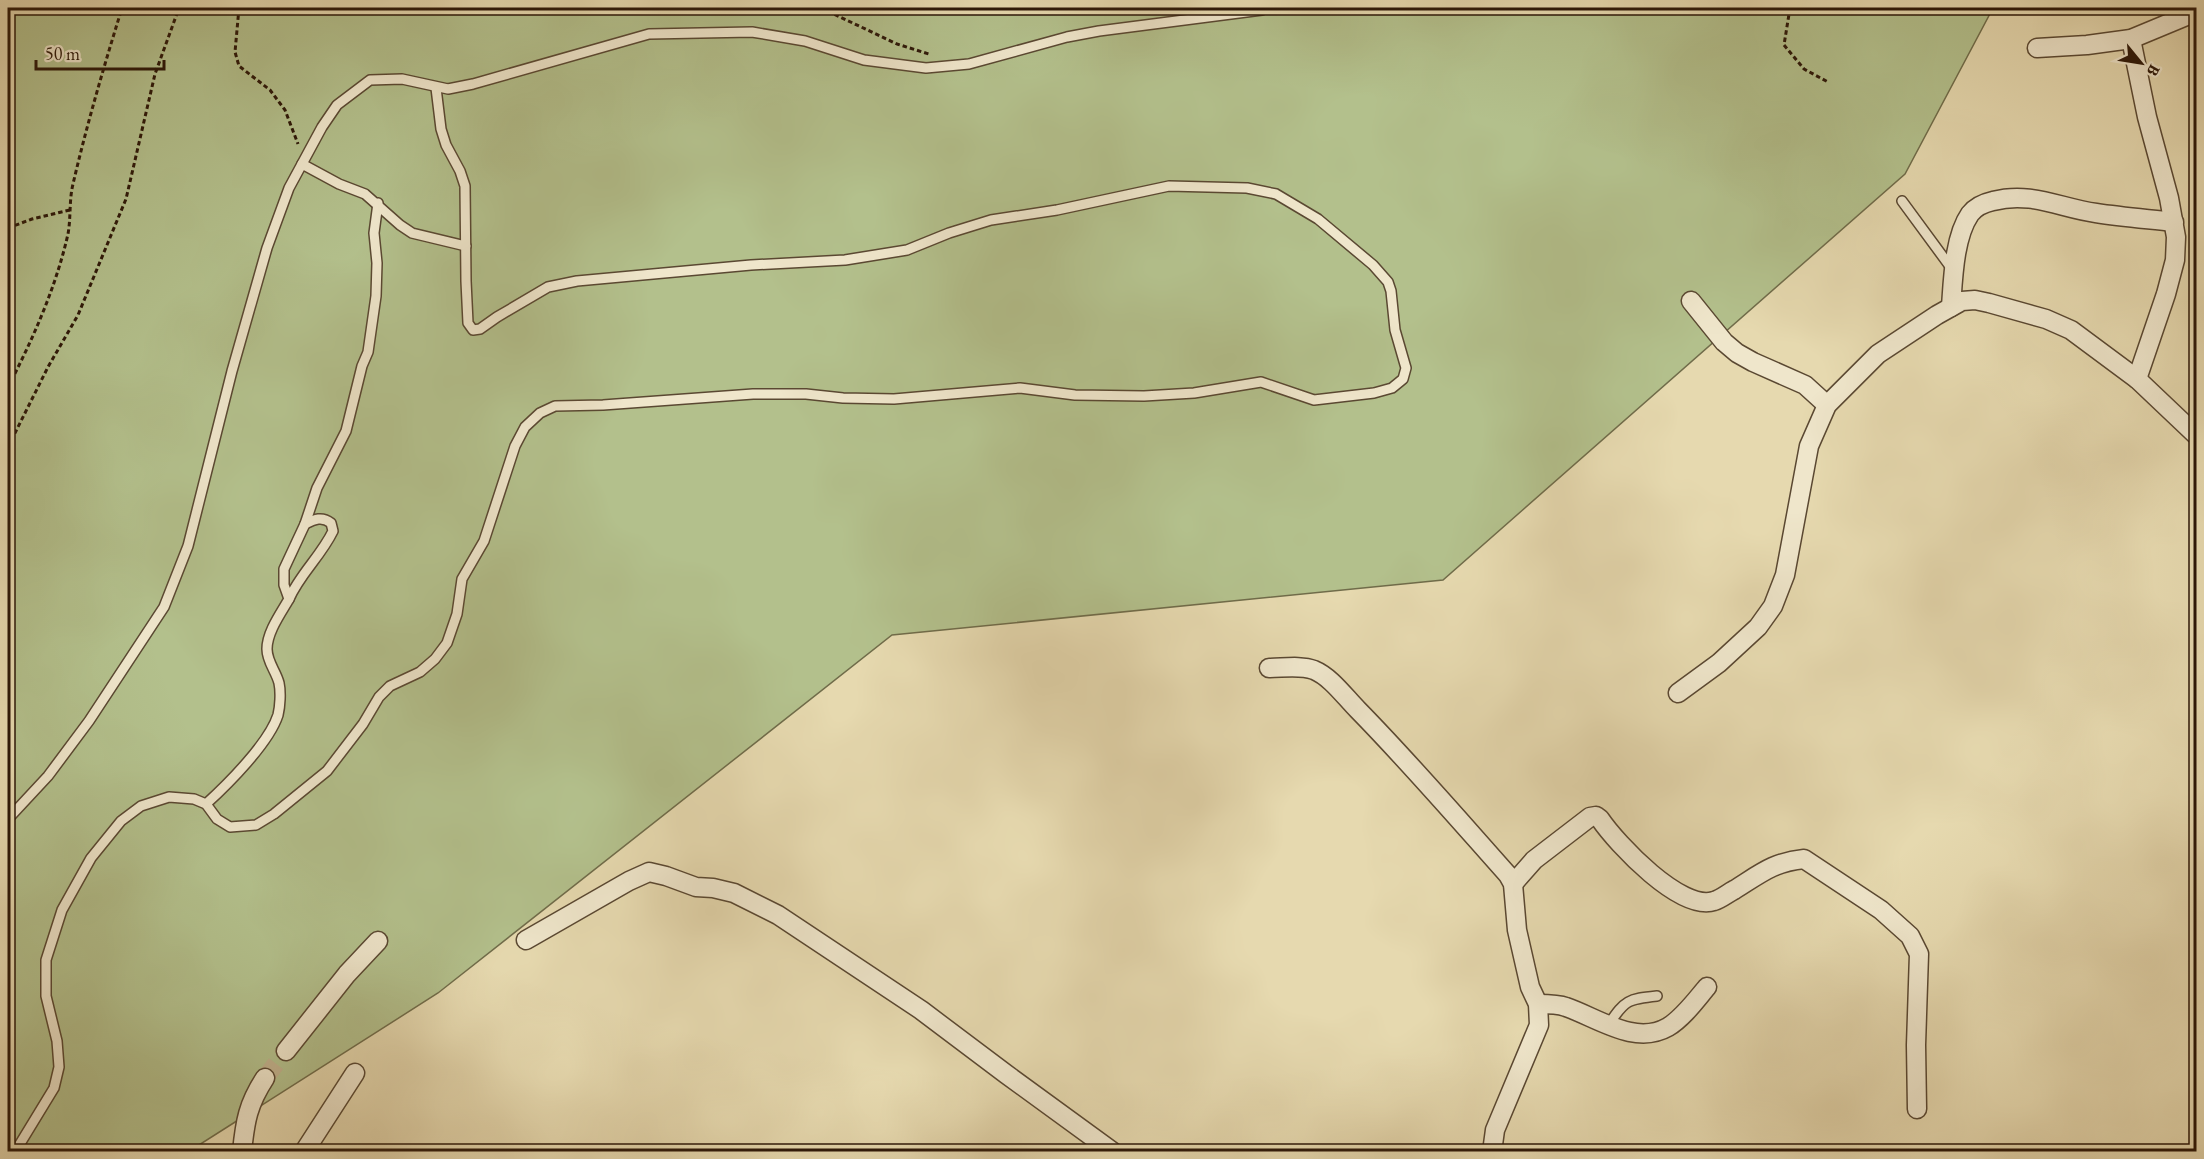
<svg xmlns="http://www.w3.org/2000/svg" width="2204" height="1159" viewBox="0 0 2204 1159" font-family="'EB Garamond',serif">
	<rect width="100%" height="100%" fill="#e6d9af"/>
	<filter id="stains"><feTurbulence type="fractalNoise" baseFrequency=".00333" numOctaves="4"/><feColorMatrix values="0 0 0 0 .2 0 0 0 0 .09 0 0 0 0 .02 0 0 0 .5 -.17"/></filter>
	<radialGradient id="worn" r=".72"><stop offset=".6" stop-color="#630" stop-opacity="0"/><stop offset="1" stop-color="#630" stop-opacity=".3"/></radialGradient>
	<!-- green -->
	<polygon fill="#b3c08c" stroke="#706c4a" stroke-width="1.5" points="8,8 1993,8 1905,174 1443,580 892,635 438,993 188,1152 8,1151"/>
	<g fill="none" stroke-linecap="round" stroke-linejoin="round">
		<!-- street-tunnel -->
		<polyline stroke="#c1b28e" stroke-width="18" stroke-dasharray="18 9" stroke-linecap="butt" points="265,1078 286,1051"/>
		<!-- lane casing -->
		<g stroke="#5a4832" stroke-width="12">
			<g id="lane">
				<polyline points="302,164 339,184 365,194 400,225 412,233 466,246"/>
				<polyline points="1902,201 1952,269"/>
				<path d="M289 599C300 574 321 556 333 531L331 523C322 516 315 519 305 524"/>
				<path d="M206 804C228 784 269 743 278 715 280 707 281 692 279 683 276 671 267 662 267 649 267 632 281 613 289 599L284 585V569L305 524 317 488 346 431 362 366 368 352 376 296 377 263 374 233 378 203"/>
				<polyline points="8,819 48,776 89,721 164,607 188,546 232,371 267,248 289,188 322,127 337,105 370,80 402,79 448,89 473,84 649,34 752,32 805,41 864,60 926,68 969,64 1067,37 1099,31 1262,10"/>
				<path d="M1609 1024C1625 1000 1628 999 1657 996"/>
				<polyline points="15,1152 54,1088 59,1067 57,1041 46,996 46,960 62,910 91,858 121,821 141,806 169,797 194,799 206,804 217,819 230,827 256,825 274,814 327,771 363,724 379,697 390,686 420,672 435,659 447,643 457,614 462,579 484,541 515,446 525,427 540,413 555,406 603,405 753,394 806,394 843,398 894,399 1020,388 1075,395 1144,396 1194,393 1261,382 1314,400 1374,393 1392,388 1403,379 1406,368 1395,330 1391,291 1388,282 1373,265 1318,219 1276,194 1247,188 1169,186 1057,210 991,220 949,233 907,250 845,260 751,265 577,281 548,287 497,317 480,329 473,330 468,323 466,281 465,186 460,171 446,145 441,129 436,88"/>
			</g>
		</g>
		<!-- street casing -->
		<g stroke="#5a4832" stroke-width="21">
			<g id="street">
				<polyline points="2131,39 2147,117 2169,198 2176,237 2175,260 2166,294 2137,379"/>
				<polyline points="2037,48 2087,45 2131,39 2196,12"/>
				<polyline points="1691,301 1724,342 1737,353 1753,362 1805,385 1827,405"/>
				<path d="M1951 307C1953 280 1954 237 1970 214 1976 206 1984 203 1993 201 2031 191 2060 208 2096 213 2122 217 2148 219 2174 222"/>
				<path d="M1269 668C1283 668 1301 665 1314 670 1331 677 1345 697 1358 710 1410 763 1459 820 1508 875L1513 884 1517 930 1530 987 1538 1004 1539 1025 1495 1130 1492 1152"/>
				<polyline points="1678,693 1719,663 1758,627 1773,606 1785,575 1809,446 1827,405 1878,354 1937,315 1962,301 1975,300 1989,303 2046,319 2071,330 2137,379 2196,435"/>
				<path d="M1513 884 1534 860 1590 817 1596 816 1600 819C1617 844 1681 912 1714 901 1721 899 1728 893 1734 890 1760 874 1773 862 1804 859L1881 910 1910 936 1919 954 1916 1045 1917 1109"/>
				<polyline points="526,940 629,881 649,872 666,876 696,887 713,888 734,893 778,915 921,1010 1006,1074 1113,1152"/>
				<path d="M1538 1004C1548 1004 1558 1004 1566 1007 1598 1018 1635 1046 1668 1027 1683 1018 1696 1000 1707 987"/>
				<polyline points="286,1051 347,974 378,941"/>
				<path d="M242 1152C245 1121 248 1104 265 1078"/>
				<polyline points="304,1152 355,1073"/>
			</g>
		</g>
		<!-- path -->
		<g stroke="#2c1708" stroke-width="3" stroke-dasharray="4.5 3" stroke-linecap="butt">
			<polyline points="239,8 235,52 239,66 270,90 285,110 298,144"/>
			<polyline points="821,8 897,44 929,54"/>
			<polyline points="1790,8 1784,45 1804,69 1828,82"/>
			<polyline points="8,228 32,219 70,210"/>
			<path d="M8 387C33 339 56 287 68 234 71 218 69 200 73 184 87 124 104 66 122 8"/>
			<polyline points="8,447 48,367 78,315 126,199 155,74 179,8"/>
		</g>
		<!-- lane -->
		<use href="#lane" stroke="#efe6cb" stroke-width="9"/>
		<!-- street -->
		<use href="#street" stroke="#efe6cb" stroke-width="18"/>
	</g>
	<!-- margin -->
	<rect width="2204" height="1159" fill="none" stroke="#e6d9af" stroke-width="30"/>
	<rect x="9" y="9" width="2186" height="1141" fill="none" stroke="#2c1708" stroke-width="3"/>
	<rect x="15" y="15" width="2174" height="1129" fill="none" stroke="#2c1708" stroke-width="1.5"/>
	<!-- north arrow -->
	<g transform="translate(2141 63) rotate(120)" stroke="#efe6cb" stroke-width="4.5" paint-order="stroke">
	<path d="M0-4.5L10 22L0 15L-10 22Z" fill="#2c1708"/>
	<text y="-9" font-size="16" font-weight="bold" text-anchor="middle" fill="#2c1708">B</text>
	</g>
	<!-- scale -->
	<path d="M36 60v9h128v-9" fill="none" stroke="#2c1708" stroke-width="3"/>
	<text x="45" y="60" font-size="18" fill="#2c1708" stroke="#efe6cb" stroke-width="4.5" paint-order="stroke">50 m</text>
	<rect width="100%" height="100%" filter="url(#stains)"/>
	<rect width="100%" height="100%" fill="url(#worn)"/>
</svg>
